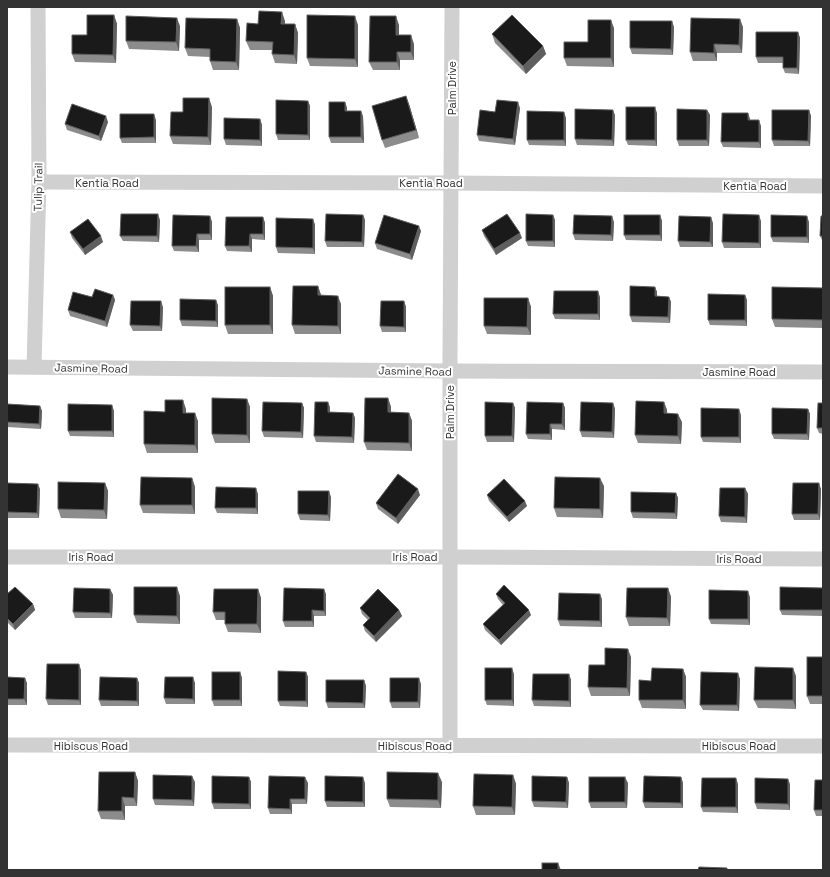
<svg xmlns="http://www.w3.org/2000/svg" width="830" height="877" viewBox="0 0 830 877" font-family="'Space Grotesk',sans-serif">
	<rect width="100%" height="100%" fill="#fff"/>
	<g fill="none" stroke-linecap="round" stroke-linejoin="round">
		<!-- street -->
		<g stroke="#d0d0d0" stroke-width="15">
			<polyline points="39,182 451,183 823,186"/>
			<polyline points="7,367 450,371 823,372"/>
			<polyline points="34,367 39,182 38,7"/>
			<polyline points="7,557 451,557 823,559"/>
			<polyline points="7,745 823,746"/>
			<polyline points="450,746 450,358 452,7"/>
		</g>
	</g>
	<!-- wall -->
	<g fill="#8c8c8c">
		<polygon points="114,15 117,24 116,63 75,62 72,54 87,35"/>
		<polygon points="237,19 240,28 239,70 213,70 210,61 210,57 188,56 185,48"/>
		<polygon points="285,21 285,24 295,24 298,33 297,64 275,63 272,54 272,50 250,50 246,41 258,24"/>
		<polygon points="358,25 358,67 310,66 307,58"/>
		<polygon points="399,25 399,35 414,44 414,60 400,60 400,70 373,70 369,62"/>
		<polygon points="180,26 179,51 129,49 126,41"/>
		<polygon points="674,27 673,55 632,54 630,48"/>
		<polygon points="743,27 742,53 717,53 717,61 693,61 690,52"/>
		<polygon points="614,28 614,67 567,66 564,58 588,42"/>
		<polygon points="798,32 800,38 799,74 785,73 783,68 783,63 758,63 756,57"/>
		<polygon points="492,34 543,46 546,54 526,74 495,43"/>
		<polygon points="308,101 310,106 310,140 278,140 276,134"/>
		<polygon points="345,102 347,108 347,111 363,116 364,143 331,143 329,137"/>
		<polygon points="409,104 419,138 385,148 382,140"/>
		<polygon points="212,107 211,145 173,144 170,136 183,112"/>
		<polygon points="520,108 515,145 479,141 477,135 495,112"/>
		<polygon points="707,110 710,115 709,146 679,146 677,140"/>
		<polygon points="809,110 811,116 810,146 774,146 772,140"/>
		<polygon points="657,113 657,146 628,145 626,140"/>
		<polygon points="748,113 750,120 761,126 761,148 723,147 721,142"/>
		<polygon points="615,115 614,146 577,145 575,139"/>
		<polygon points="566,118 566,146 529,145 527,140"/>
		<polygon points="260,119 262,125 262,146 226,145 224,139"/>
		<polygon points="156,120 156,143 122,143 120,138"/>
		<polygon points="108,122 101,141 67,130 65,124"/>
		<polygon points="363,215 365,220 364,247 327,247 325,241"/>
		<polygon points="553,215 555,220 555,247 528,246 526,241"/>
		<polygon points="660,215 662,221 662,241 626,240 624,235"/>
		<polygon points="210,216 212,222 212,240 199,240 199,252 174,251 172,246"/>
		<polygon points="823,216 823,242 820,236"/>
		<polygon points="263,217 265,223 265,240 252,239 252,252 227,251 225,246"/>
		<polygon points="313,219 315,225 315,254 278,253 276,247"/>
		<polygon points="160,220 159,242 123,241 120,236"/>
		<polygon points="761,221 761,248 724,248 722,242"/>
		<polygon points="614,222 613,241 575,240 573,234"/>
		<polygon points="809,222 809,243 773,242 771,237"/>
		<polygon points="713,223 713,247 680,247 678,241"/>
		<polygon points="482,230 522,238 496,255 484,236"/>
		<polygon points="421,231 412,260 377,249 375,243"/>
		<polygon points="70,232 103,242 85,255 72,238"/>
		<polygon points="318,286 321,295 341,304 341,334 295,334 292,325"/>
		<polygon points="270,287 273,296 273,334 228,334 225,325"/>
		<polygon points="655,287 657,292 657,296 669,297 671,302 670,323 632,322 630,316"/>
		<polygon points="823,288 823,328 775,327 772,319"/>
		<polygon points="113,295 115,300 107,327 70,316 68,310"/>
		<polygon points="745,295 747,300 747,326 710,325 708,320"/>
		<polygon points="600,297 600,320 555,319 553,314"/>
		<polygon points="528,298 531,307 531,335 487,334 484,326"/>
		<polygon points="404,301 406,307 406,332 382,332 380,326"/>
		<polygon points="218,305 218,327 182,326 180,320"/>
		<polygon points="163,307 162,331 133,331 130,325"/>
		<polygon points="388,398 391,407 391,412 409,413 412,421 412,451 367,450 364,442"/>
		<polygon points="247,399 250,407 250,443 215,443 212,434"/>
		<polygon points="664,402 667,410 667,413 682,422 681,444 638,443 635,435"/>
		<polygon points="302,403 304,408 303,438 264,437 262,431"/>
		<polygon points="513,403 515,408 514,442 487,442 485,436"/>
		<polygon points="563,403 565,408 565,430 552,429 552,440 528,439 526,434"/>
		<polygon points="613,403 615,409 614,438 582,437 580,431"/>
		<polygon points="823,403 823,434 819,433 817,428"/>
		<polygon points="7,404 40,406 42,411 41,429 7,427"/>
		<polygon points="330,407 330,412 353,413 355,418 354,443 316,442 314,436"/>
		<polygon points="186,409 186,413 198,421 198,453 147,453 144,444 165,412"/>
		<polygon points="808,409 810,414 809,440 774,439 772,434"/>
		<polygon points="114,411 114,437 70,436 68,431"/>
		<polygon points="741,415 741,443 703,442 701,437"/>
		<polygon points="192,478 195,487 195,514 143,513 140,505"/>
		<polygon points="7,483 40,489 39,518 7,518"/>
		<polygon points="105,483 108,491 107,519 61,518 58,509"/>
		<polygon points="604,486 603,518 557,517 554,508"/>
		<polygon points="745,488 748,494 747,523 721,522 719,516"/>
		<polygon points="821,489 820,520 794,520 792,514"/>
		<polygon points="676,493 678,498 677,519 633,518 631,512"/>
		<polygon points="258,494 258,514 217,513 215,508"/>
		<polygon points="420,495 398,524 378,509 376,503"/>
		<polygon points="487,495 527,506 509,522 489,501"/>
		<polygon points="331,497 330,521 300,520 298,514"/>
		<polygon points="668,588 671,597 670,626 629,626 626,617"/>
		<polygon points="823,588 823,616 782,615 780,610"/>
		<polygon points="110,589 113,595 112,618 75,618 73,612"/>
		<polygon points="258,589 261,598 261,633 228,632 225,624 225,620 216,620 213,612"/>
		<polygon points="7,594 33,604 35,610 15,630 7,622"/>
		<polygon points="326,594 326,616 314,616 314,627 285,627 283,621"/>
		<polygon points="496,594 531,615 501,645 485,630 483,624 503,605 498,599"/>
		<polygon points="180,596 180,624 137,623 134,615"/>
		<polygon points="750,597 750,625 711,624 709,619"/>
		<polygon points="602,599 602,627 560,626 558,620"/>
		<polygon points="360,608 399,610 402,616 376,642 365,631 363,625 368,620 362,614"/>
		<polygon points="631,657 630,696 591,696 588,687 605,665"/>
		<polygon points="823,657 823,704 810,704 807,696"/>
		<polygon points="683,669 686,677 686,709 642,708 639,700 651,681"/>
		<polygon points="81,670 81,705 48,705 46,699"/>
		<polygon points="240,672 242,678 242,706 214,706 212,700"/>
		<polygon points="306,672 308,677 308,707 280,706 278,701"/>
		<polygon points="514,674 514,706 487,705 485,700"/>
		<polygon points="569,674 571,680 571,707 534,706 532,700"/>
		<polygon points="796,676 796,709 758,708 754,700"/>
		<polygon points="7,677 27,683 27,705 7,705"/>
		<polygon points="137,678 139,683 139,706 101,706 99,700"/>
		<polygon points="740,679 739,711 703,710 700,705"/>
		<polygon points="364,680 366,686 365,708 328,708 326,702"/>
		<polygon points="195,683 195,704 166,704 164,698"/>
		<polygon points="421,684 420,708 392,708 390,702"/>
		<polygon points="135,772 138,781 137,806 125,806 125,820 101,819 98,811"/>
		<polygon points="513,775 516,784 515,815 476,815 473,806"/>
		<polygon points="249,777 251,782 251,809 214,809 212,803"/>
		<polygon points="567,777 569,783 568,808 534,807 532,801"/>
		<polygon points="681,777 683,783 683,808 645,808 643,802"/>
		<polygon points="823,780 823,816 816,816 814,810"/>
		<polygon points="195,782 194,806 155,805 153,799"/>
		<polygon points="442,782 441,808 390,807 387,799"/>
		<polygon points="308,783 307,804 292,804 292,814 270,814 268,808"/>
		<polygon points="365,783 365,807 327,807 325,801"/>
		<polygon points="628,783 627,808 591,808 589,802"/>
		<polygon points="738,784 738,813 703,812 701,807"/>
		<polygon points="790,784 790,810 757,809 755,803"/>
	</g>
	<!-- shaded-wall -->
	<g fill="#5f5f5f">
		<polygon points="282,12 285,21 284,32 281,24"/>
		<polygon points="114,15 117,24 116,63 113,55"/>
		<polygon points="355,16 358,25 358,67 355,59"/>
		<polygon points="396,16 399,25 399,43 396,35"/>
		<polygon points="177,18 180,26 179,51 176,42"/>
		<polygon points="237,19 240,28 239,70 236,62"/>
		<polygon points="740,19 743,27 742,53 739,45"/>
		<polygon points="611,20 614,28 614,67 611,58"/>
		<polygon points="672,21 674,27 673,55 671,49"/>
		<polygon points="295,24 298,33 297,64 294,55"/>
		<polygon points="798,32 800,38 799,74 797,68"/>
		<polygon points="411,35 414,44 414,60 411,52"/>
		<polygon points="714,44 717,53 717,61 714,53"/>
		<polygon points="543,46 546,54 526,74 523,66"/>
		<polygon points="397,52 400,60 400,70 397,62"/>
		<polygon points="406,96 409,104 419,138 416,130"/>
		<polygon points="209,98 212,107 211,145 208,137"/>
		<polygon points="308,101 310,106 310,140 308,135"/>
		<polygon points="345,102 347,108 347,116 345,111"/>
		<polygon points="518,102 520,108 515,145 513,139"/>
		<polygon points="655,107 657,113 657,146 655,140"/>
		<polygon points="613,110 615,115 614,146 612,140"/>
		<polygon points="707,110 710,115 709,146 707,140"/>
		<polygon points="809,110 811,116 810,146 808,141"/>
		<polygon points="361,111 363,116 364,143 361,137"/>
		<polygon points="564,112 566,118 566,146 564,140"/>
		<polygon points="748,113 750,119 750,125 748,120"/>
		<polygon points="154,114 156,120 156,143 154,137"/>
		<polygon points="106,116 108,122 101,141 99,136"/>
		<polygon points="260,119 262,125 262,146 260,140"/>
		<polygon points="759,120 761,126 761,148 759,142"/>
		<polygon points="158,214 160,220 159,242 157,236"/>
		<polygon points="363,215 365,220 364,247 362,242"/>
		<polygon points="553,215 555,220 555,247 553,241"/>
		<polygon points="660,215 662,221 662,241 660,235"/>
		<polygon points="759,215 761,221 761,248 759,243"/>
		<polygon points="210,216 212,222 212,240 210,234"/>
		<polygon points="612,216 614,222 613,241 611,235"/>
		<polygon points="807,216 809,222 809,243 807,237"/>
		<polygon points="263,217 265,223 265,240 263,234"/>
		<polygon points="711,217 713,223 713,247 710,242"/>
		<polygon points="313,219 315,225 315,254 313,248"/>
		<polygon points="419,226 421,231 412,260 410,254"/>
		<polygon points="520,233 522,238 496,255 494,249"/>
		<polygon points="197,234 199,240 199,252 196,246"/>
		<polygon points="250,234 252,239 252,252 249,246"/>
		<polygon points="101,236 103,242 85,255 83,249"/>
		<polygon points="318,286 321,295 321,304 318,295"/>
		<polygon points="270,287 273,296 273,334 270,325"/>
		<polygon points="655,287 657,292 657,302 655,296"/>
		<polygon points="598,291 600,297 600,320 598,314"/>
		<polygon points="113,295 115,300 107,327 105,321"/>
		<polygon points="745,295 747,300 747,326 745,320"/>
		<polygon points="338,296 341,304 341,334 338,326"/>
		<polygon points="669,297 671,302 670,323 668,317"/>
		<polygon points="528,298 531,307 531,335 527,327"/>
		<polygon points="216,300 218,305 218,327 216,321"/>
		<polygon points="161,301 163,307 162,331 160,326"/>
		<polygon points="404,301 406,307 406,332 404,327"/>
		<polygon points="388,398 391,407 391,421 388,412"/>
		<polygon points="247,399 250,407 250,443 247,435"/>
		<polygon points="183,400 186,409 186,421 183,413"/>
		<polygon points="328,402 330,407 330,418 328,412"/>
		<polygon points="664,402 667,410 667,422 664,413"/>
		<polygon points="302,403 304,408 303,438 301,432"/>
		<polygon points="513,403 515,408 514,442 512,436"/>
		<polygon points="563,403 565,408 565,430 562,424"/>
		<polygon points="613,403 615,409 614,438 612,432"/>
		<polygon points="112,405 114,411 114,437 112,431"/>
		<polygon points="40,406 42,411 41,429 39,424"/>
		<polygon points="739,409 741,415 741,443 739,437"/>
		<polygon points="808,409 810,414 809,440 807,434"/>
		<polygon points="195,413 198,421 198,453 195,445"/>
		<polygon points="353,413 355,418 354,443 352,437"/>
		<polygon points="409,413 412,421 412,451 409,443"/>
		<polygon points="678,414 682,422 681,444 678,436"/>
		<polygon points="550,424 552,429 552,440 550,434"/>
		<polygon points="192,478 195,487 195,514 192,505"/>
		<polygon points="600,478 604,486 603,518 600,509"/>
		<polygon points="105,483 108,491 107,519 104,510"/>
		<polygon points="819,483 821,489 820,520 818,514"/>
		<polygon points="38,484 40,489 39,518 37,513"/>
		<polygon points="256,488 258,494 258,514 256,508"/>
		<polygon points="745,488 748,494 747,523 745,517"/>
		<polygon points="418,489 420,495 398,524 396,518"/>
		<polygon points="329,491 331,497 330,521 328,515"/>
		<polygon points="676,493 678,498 677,519 675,513"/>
		<polygon points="525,501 527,506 509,522 507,517"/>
		<polygon points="177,587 180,596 180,624 177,616"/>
		<polygon points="668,588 671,597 670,626 667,618"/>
		<polygon points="110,589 113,595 112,618 110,613"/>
		<polygon points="258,589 261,598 261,633 257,624"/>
		<polygon points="324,589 326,594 326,616 324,611"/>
		<polygon points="748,591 750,597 750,625 748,619"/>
		<polygon points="600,594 602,599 602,627 600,621"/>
		<polygon points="33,604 35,610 15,630 13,624"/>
		<polygon points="312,610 314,616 314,627 312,621"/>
		<polygon points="399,610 402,616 376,642 374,636"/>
		<polygon points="529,610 531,615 501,645 499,640"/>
		<polygon points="628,649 631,657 630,696 627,688"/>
		<polygon points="79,664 81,670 81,705 79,700"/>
		<polygon points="512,668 514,674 514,706 512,700"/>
		<polygon points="793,668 796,676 796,709 793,700"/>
		<polygon points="683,669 686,677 686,709 683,700"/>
		<polygon points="240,672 242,678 242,706 240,700"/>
		<polygon points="306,672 308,677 308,707 306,701"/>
		<polygon points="738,673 740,679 739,711 737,705"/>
		<polygon points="569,674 571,680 571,707 569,701"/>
		<polygon points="193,677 195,683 195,704 193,699"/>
		<polygon points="25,678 27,683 27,705 24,699"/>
		<polygon points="137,678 139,683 139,706 137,701"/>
		<polygon points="419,678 421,684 420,708 418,702"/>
		<polygon points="364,680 366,686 365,708 363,703"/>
		<polygon points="135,772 138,781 137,806 134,798"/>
		<polygon points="438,773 442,782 441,808 438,800"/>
		<polygon points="513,775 516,784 515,815 512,807"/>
		<polygon points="192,776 195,782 194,806 192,800"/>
		<polygon points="249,777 251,782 251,809 249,804"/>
		<polygon points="305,777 308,783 307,804 305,799"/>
		<polygon points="363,777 365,783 365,807 363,802"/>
		<polygon points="567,777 569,783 568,808 566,802"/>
		<polygon points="625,777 628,783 627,808 625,802"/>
		<polygon points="681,777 683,783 683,808 681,803"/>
		<polygon points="736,778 738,784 738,813 736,807"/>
		<polygon points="788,779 790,784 790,810 788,804"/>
		<polygon points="122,797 125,806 125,820 122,811"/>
		<polygon points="290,799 292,804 292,814 290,809"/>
		<polygon points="558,863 561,870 558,870"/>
	</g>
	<!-- building -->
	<g fill="#1a1a1a" stroke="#5f5f5f">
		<polygon points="259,11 282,12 281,24 295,24 294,55 272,54 273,42 246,41 247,23 258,24"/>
		<polygon points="87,15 114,15 113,55 72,54 72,35 87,35"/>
		<polygon points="307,15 355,16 355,59 307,58"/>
		<polygon points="512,15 543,46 523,66 492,34"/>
		<polygon points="126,16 177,18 176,42 126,41"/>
		<polygon points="370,16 396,16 396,35 411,35 411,52 397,52 397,62 369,62"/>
		<polygon points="186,18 237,19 236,62 210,61 210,49 185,48"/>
		<polygon points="691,18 740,19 739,45 714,44 714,53 690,52"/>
		<polygon points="588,20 611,20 611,58 564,58 564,42 588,42"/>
		<polygon points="630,21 672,21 671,49 630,48"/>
		<polygon points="756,32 798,32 797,68 783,68 783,57 756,57"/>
		<polygon points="406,96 416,130 382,140 372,106"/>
		<polygon points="183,98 209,98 208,137 170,136 171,112 183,112"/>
		<polygon points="276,100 308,101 308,135 276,134"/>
		<polygon points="497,100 518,102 513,139 477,135 480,110 495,112"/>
		<polygon points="329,102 345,102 345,111 361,111 361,137 329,137"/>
		<polygon points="72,104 106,116 99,136 65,124"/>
		<rect x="626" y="107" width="29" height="33"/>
		<polygon points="575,109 613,110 612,140 575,139"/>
		<polygon points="677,109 707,110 707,140 677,140"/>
		<polygon points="772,110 809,110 808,141 772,140"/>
		<polygon points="527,111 564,112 564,140 527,140"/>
		<polygon points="722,113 748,113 748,120 759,120 759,142 721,142"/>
		<polygon points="120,114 154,114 154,137 120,138"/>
		<polygon points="224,118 260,119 260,140 224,139"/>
		<polygon points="121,214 158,214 157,236 120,236"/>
		<polygon points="326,214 363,215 362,242 325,241"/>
		<polygon points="507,214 520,233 494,249 482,230"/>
		<polygon points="526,214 553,215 553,241 526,241"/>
		<polygon points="723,214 759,215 759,243 722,242"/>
		<polygon points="173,215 210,216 210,234 197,234 196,246 172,246"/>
		<polygon points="384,215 419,226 410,254 375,243"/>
		<polygon points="574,215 612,216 611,235 573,234"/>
		<rect x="624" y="215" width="36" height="20"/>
		<polygon points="771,215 807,216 807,237 771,237"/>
		<polygon points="679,216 711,217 710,242 678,241"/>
		<polygon points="821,216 823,216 823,236 820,236"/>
		<polygon points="226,217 263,217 263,234 250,234 249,246 225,246"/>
		<polygon points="276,218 313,219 313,248 276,247"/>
		<polygon points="88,219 101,236 83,249 70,232"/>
		<polygon points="293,286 318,286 318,295 338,296 338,326 292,325"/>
		<polygon points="630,286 655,287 655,296 669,297 668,317 630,316"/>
		<rect x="225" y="287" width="45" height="38"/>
		<polygon points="772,287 823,288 823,320 772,319"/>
		<polygon points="95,289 113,295 105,321 68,310 73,292 92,297"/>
		<polygon points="554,291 598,291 598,314 553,314"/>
		<polygon points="708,294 745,295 745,320 708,320"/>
		<polygon points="484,298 528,298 527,327 484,326"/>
		<polygon points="180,299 216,300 216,321 180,320"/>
		<polygon points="131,301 161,301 160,326 130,325"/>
		<polygon points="381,301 404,301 404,327 380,326"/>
		<polygon points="212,398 247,399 247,435 212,434"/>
		<polygon points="365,398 388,398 388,412 409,413 409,443 364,442"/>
		<polygon points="165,400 183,400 183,413 195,413 195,445 144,444 144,411 165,412"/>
		<polygon points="636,401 664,402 664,413 678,414 678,436 635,435"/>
		<polygon points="263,402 302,403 301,432 262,431"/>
		<polygon points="315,402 328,402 328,412 353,413 352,437 314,436"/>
		<polygon points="485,402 513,403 512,436 485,436"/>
		<polygon points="527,402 563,403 562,424 550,424 550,434 526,434"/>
		<polygon points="581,402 613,403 612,432 580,431"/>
		<polygon points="818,403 823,403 823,428 817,428"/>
		<polygon points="7,404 40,406 39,424 7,422"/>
		<polygon points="68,404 112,405 112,431 68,431"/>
		<polygon points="701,408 739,409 739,437 701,437"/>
		<polygon points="772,408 808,409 807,434 772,434"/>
		<polygon points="398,474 418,489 396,518 376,503"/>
		<polygon points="141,477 192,478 192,505 140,505"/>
		<polygon points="555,477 600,478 600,509 554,508"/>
		<polygon points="504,479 525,501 507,517 487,495"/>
		<polygon points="58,482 105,483 104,510 58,509"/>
		<polygon points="7,483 38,484 37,513 7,512"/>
		<polygon points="793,483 819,483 818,514 792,514"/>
		<polygon points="216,487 256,488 256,508 215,508"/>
		<polygon points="720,488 745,488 745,517 719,516"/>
		<polygon points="298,491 329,491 328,515 298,514"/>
		<polygon points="631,492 676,493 675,513 631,512"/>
		<polygon points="504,585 529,610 499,640 483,624 505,603 496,594"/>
		<polygon points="15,587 33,604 13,624 7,618 7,594"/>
		<polygon points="134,587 177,587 177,616 134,615"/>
		<polygon points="780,587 823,588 823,610 780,610"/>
		<polygon points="74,588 110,589 110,613 73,612"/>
		<polygon points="284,588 324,589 324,611 312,610 312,621 283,621"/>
		<polygon points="627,588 668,588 667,618 626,617"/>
		<polygon points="214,589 258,589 257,624 225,624 225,612 213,612"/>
		<polygon points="378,589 399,610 374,636 363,625 370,618 360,608"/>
		<polygon points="709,590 748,591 748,619 709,619"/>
		<polygon points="559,593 600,594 600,621 558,620"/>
		<polygon points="605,648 628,649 627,688 588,687 589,665 605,665"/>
		<rect x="807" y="657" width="16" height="39"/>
		<polygon points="47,664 79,664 79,700 46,699"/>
		<polygon points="755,667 793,668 793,700 754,700"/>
		<rect x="485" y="668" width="27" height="32"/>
		<polygon points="652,668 683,669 683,700 639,700 639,680 651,681"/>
		<polygon points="278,671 306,672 306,701 278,701"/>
		<rect x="212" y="672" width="28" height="28"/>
		<polygon points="701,672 738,673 737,705 700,705"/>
		<polygon points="533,674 569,674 569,701 532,700"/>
		<polygon points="7,677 25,678 24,699 7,699"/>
		<polygon points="100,677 137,678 137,701 99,700"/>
		<polygon points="165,677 193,677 193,699 164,698"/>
		<polygon points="390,678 419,678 418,702 390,702"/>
		<polygon points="326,680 364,680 363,703 326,702"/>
		<polygon points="99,772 135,772 134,798 122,797 122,811 98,811"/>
		<polygon points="387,772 438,773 438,800 387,799"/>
		<polygon points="474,774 513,775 512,807 473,806"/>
		<polygon points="153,775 192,776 192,800 153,799"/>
		<polygon points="212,776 249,777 249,804 212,803"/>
		<polygon points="269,776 305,777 305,799 290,799 290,809 268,808"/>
		<polygon points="325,776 363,777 363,802 325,801"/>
		<polygon points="532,776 567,777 566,802 532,801"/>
		<polygon points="644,776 681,777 681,803 643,802"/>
		<rect x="589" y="777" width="36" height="25"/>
		<polygon points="702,778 736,778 736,807 701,807"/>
		<polygon points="755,778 788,779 788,804 755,803"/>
		<polygon points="815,780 823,780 823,810 814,810"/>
		<rect x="542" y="863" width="16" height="7"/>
		<polygon points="699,867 727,868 727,870 698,870"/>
	</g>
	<g text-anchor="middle" stroke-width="4" stroke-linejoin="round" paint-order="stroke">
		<!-- street labels -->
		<g font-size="11" fill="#333" stroke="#fff">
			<text transform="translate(452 88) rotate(-90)" y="4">Palm Drive</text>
			<text x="107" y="187">Kentia Road</text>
			<text x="431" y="187">Kentia Road</text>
			<text x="755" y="190">Kentia Road</text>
			<text transform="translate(38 187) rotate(-89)" y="4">Tulip Trail</text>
			<text transform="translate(91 368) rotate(1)" y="4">Jasmine Road</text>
			<text transform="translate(415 371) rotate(1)" y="4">Jasmine Road</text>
			<text x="739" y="376">Jasmine Road</text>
			<text transform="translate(450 412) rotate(-90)" y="4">Palm Drive</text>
			<text x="91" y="561">Iris Road</text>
			<text x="415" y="561">Iris Road</text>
			<text x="739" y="563">Iris Road</text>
			<text x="91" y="750">Hibiscus Road</text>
			<text x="415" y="750">Hibiscus Road</text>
			<text x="739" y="750">Hibiscus Road</text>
		</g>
	</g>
	<!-- border -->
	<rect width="830" height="877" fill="none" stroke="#333333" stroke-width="16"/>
</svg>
